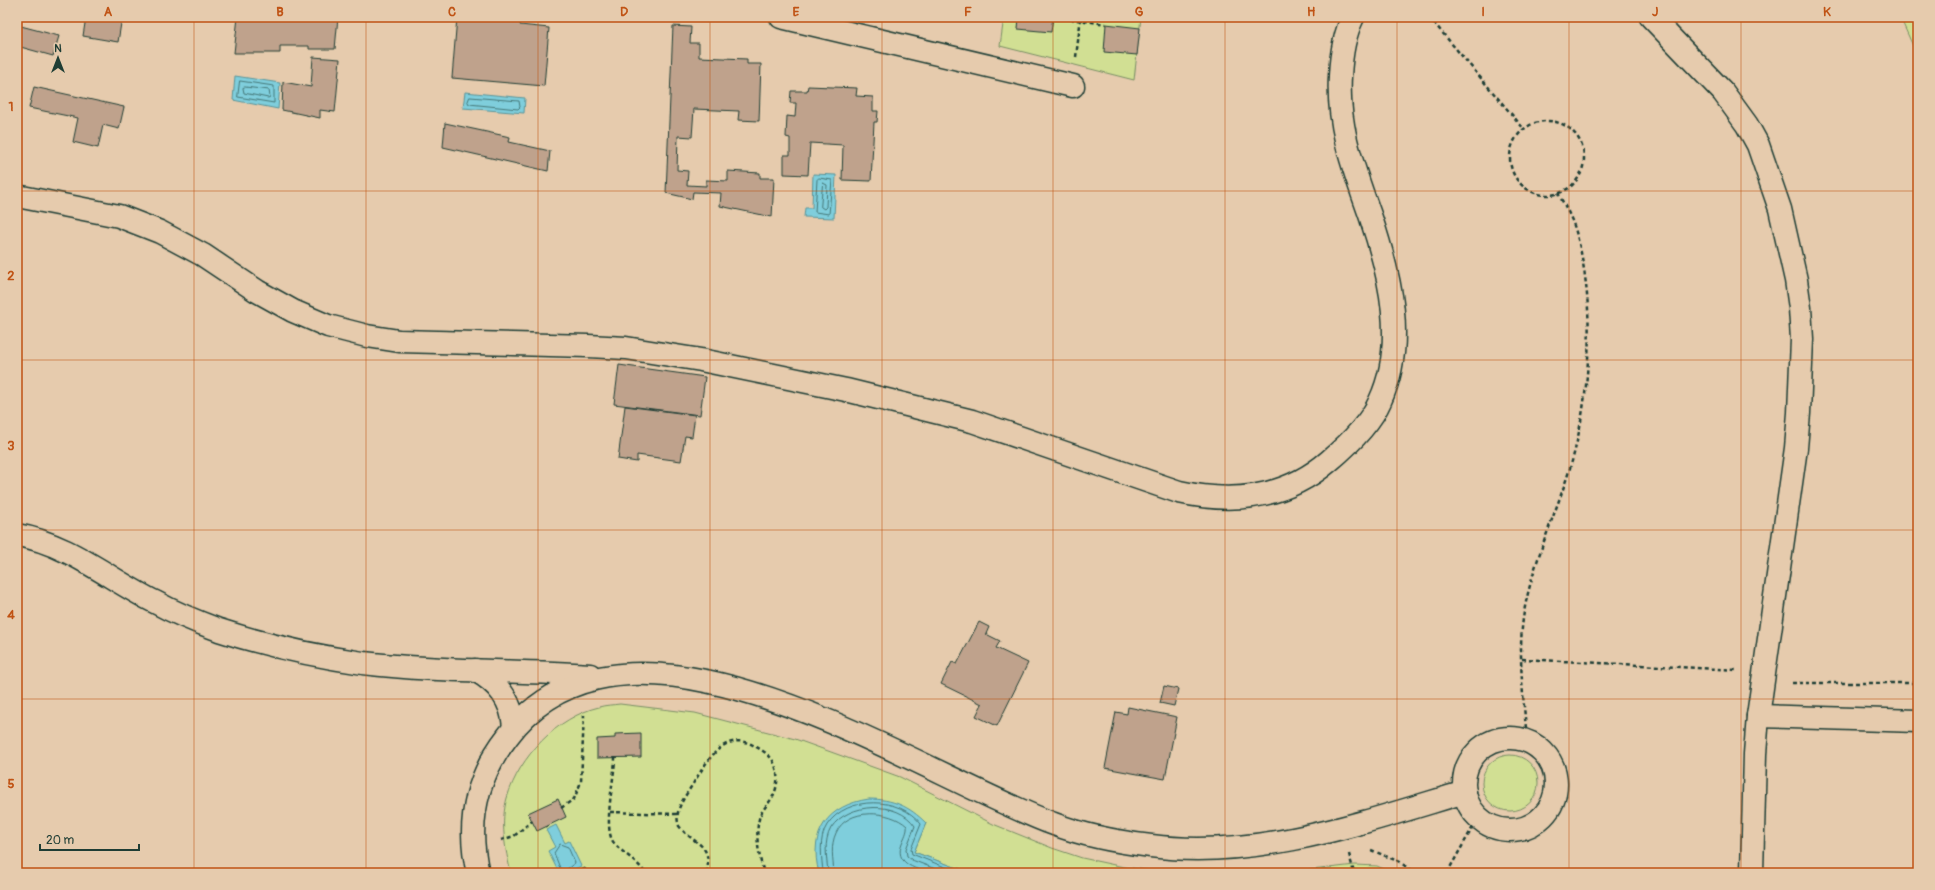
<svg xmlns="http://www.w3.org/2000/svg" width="1935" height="890" viewBox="0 0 1935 890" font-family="Pangolin,sans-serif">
	<rect width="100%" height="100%" fill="#e6cbad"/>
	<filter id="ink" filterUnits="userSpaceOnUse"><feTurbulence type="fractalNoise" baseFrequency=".025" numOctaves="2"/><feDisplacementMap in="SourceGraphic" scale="8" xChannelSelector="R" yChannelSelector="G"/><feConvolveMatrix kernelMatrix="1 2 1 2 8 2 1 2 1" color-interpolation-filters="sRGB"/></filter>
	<g filter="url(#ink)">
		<!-- green -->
		<g fill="#d1df93" stroke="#788e64">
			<polygon points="1004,17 1141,17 1134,80 1000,46"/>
			<polygon points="1900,17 1918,17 1918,57"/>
			<path d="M620 704 695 713 795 739 900 777 993 824 1052 848 1082 858 1124 867 1166 873H971L914 852 926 823 869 799 818 867 819 873H511C505 849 500 822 507 798 519 757 557 717 599 707 605 705 613 705 620 704Z"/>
			<circle cx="1510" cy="783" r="28"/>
			<polygon points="1355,865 1377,866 1393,873 1285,873"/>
		</g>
		<!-- water -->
		<g fill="#7fcedc" stroke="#599499">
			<polygon points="235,76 280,83 278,109 233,100"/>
			<polygon points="465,92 525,98 524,113 463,108"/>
			<polygon points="813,174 836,175 834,218 804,217 805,208 812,208"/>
			<path d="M869 799C893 799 909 806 926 823L914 852 971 873H819C808 832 828 805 869 799Z"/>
			<polygon points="556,825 565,843 569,841 581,866 566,873 559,873 548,851 555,847 546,830"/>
		</g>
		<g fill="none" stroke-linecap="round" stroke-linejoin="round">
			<!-- shore -->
			<g stroke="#457777" stroke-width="1">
				<polygon points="240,81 274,86 274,103 238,97"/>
				<polygon points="245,87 269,90 270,97 268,98 244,93 243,88"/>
				<polygon points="470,97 519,101 520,107 518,109 469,104 468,102"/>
				<polygon points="819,178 832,180 829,214 815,212 817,180"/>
				<polygon points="823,183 827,185 826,207 824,209 821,207"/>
				<polyline points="562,873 554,853 560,844 568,847 575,863 567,869 566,873"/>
				<path d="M823 873C822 858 818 839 827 825 847 795 900 796 921 824L911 849 912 854 960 873"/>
				<path d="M828 873C827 858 823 842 831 828 848 802 898 800 915 826L906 849 907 856 912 860 946 873"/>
				<path d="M834 873C833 859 830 846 836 833 847 807 890 810 907 826 908 831 904 838 902 843 894 863 914 868 928 873"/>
			</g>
		</g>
		<!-- building -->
		<g fill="#bfa28c" stroke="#1f3d34">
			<polygon points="86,17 122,17 118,42 83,36"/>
			<polygon points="238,17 338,17 335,49 309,49 309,46 280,46 280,53 234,53"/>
			<polygon points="457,17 521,17 520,25 549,28 544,86 452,78"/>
			<polygon points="1019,17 1053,17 1051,32 1018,29"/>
			<polygon points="1106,24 1140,28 1137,55 1104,52"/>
			<polygon points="17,25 59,36 53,56 17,46"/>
			<polygon points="673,26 691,27 690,43 699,43 699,57 747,59 747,64 761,64 759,121 738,120 739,111 694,109 692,137 678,136 677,170 688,171 687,185 706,186 706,180 728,181 728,171 760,173 760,178 774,178 772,217 720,206 721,193 693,192 692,199 666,193"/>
			<polygon points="313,57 340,59 335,112 320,110 320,118 282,110 283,82 311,87"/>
			<polygon points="808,86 857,88 856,96 873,97 873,111 878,111 877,122 874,122 871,181 842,180 843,145 810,143 808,175 784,174 784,155 790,155 790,138 786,137 787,116 795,117 796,103 790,103 791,91 807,91"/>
			<polygon points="34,87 124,107 119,129 103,125 98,148 73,142 78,118 29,108"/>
			<polygon points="445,123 510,137 509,142 550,151 548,171 443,147"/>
			<polygon points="619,365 705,377 700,415 614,404"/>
			<polygon points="625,406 695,415 692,437 685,436 681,461 637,455 637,462 618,459"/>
			<polygon points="979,622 989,627 986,634 1000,641 996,648 1028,663 997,726 976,716 982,704 941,684 952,662 957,664"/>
			<polygon points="1164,686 1178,689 1174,706 1160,703"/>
			<polygon points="1128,707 1177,717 1165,779 1105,768 1116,712 1127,714"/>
			<polygon points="641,733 641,757 597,758 597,739 615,738 615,734"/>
			<polygon points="558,799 566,817 537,831 528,813"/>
			<polygon points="585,868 588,873 574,873"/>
			<polygon points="1101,869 1113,873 1100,873"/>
		</g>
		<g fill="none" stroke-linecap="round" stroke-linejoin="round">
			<!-- minor casing -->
			<g stroke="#1f3d34" stroke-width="25">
				<g id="minor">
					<polyline points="781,17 1073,86"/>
					<polyline points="1651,17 1723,92 1747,125 1758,145 1780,209 1796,280 1800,308 1802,339 1799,413 1796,448 1758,716 1755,754 1752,873"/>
					<path d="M17 196 119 216 160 232 203 255 257 291 293 311 328 326 367 336 399 341 588 346 626 348 701 360 846 390 972 421 1179 492C1233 504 1286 498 1329 461 1348 445 1370 424 1380 401 1407 343 1390 275 1371 218 1354 169 1337 128 1340 76 1341 56 1344 35 1353 17"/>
					<path d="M17 535C68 543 110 580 155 602 175 613 197 622 219 630 265 645 314 656 363 663 438 672 514 670 590 675"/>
					<path d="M475 670C498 683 512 700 514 727"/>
					<polyline points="1758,716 1918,721"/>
					<circle cx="1510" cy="784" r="46"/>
					<path d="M478 873C466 823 476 777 508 736 630 574 916 774 1054 824 1085 836 1118 842 1151 846 1258 860 1364 822 1465 792"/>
				</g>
			</g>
			<!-- path -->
			<g stroke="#1f3d34" stroke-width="2.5" stroke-dasharray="4 3" stroke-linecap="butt">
				<polyline points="1056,17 1106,24"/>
				<polyline points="1429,17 1524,129"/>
				<polyline points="1076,57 1081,17"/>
				<circle cx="1547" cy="158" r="37"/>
				<polyline points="1522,659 1737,670"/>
				<polyline points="1792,683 1918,683"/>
				<path d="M1527 742C1524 699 1517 654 1524 612 1533 562 1555 516 1570 468 1591 398 1596 303 1576 232 1572 218 1565 206 1558 193"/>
				<path d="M615 757C615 777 602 829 614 843 623 854 637 860 645 873"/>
				<polyline points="561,808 574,799 581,782 584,715"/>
				<polyline points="610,812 677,814"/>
				<polyline points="501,840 514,836 532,821"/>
				<polyline points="1371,850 1400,862 1414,873"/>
				<polyline points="1349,854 1354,873"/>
				<path d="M707 873C712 842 695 846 679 826 673 810 686 796 694 782 707 762 722 732 751 744 758 748 766 752 771 758 779 768 779 785 773 796 769 804 761 810 759 819 755 836 759 857 764 873"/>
				<polyline points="1447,873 1478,818"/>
			</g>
			<!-- minor -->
			<use href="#minor" stroke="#e6cbad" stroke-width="22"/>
		</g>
	</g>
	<!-- grid -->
	<path fill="none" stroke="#c05314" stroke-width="1" stroke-opacity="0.55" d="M194 17V873M366 17V873M538 17V873M710 17V873M882 17V873M1053 17V873M1225 17V873M1397 17V873M1569 17V873M1741 17V873M17 191H1918M17 360H1918M17 530H1918M17 699H1918"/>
	<!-- margin -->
	<rect width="1935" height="890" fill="none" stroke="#e6cbad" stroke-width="44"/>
	<!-- north arrow -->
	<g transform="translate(58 58)" stroke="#e6cbad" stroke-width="3" paint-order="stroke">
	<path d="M0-3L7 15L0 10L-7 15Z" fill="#1f3d34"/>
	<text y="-6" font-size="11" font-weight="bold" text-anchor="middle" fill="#1f3d34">N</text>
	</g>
	<!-- scale -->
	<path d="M40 844v6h99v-6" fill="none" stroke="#1f3d34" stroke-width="2"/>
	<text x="46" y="844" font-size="12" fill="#1f3d34" stroke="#e6cbad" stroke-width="3" paint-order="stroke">20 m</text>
	<rect x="22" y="22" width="1891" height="846" fill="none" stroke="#c05314" stroke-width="1.5"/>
	<g font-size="13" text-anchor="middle" font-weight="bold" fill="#c05314">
		<text x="108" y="16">A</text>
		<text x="280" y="16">B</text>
		<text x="452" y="16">C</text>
		<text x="624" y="16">D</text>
		<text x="796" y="16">E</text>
		<text x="968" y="16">F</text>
		<text x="1139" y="16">G</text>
		<text x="1311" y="16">H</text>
		<text x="1483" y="16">I</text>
		<text x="1655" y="16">J</text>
		<text x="1827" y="16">K</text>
		<text x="11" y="111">1</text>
		<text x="11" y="280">2</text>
		<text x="11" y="450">3</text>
		<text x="11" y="619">4</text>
		<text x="11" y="788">5</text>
	</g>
</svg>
